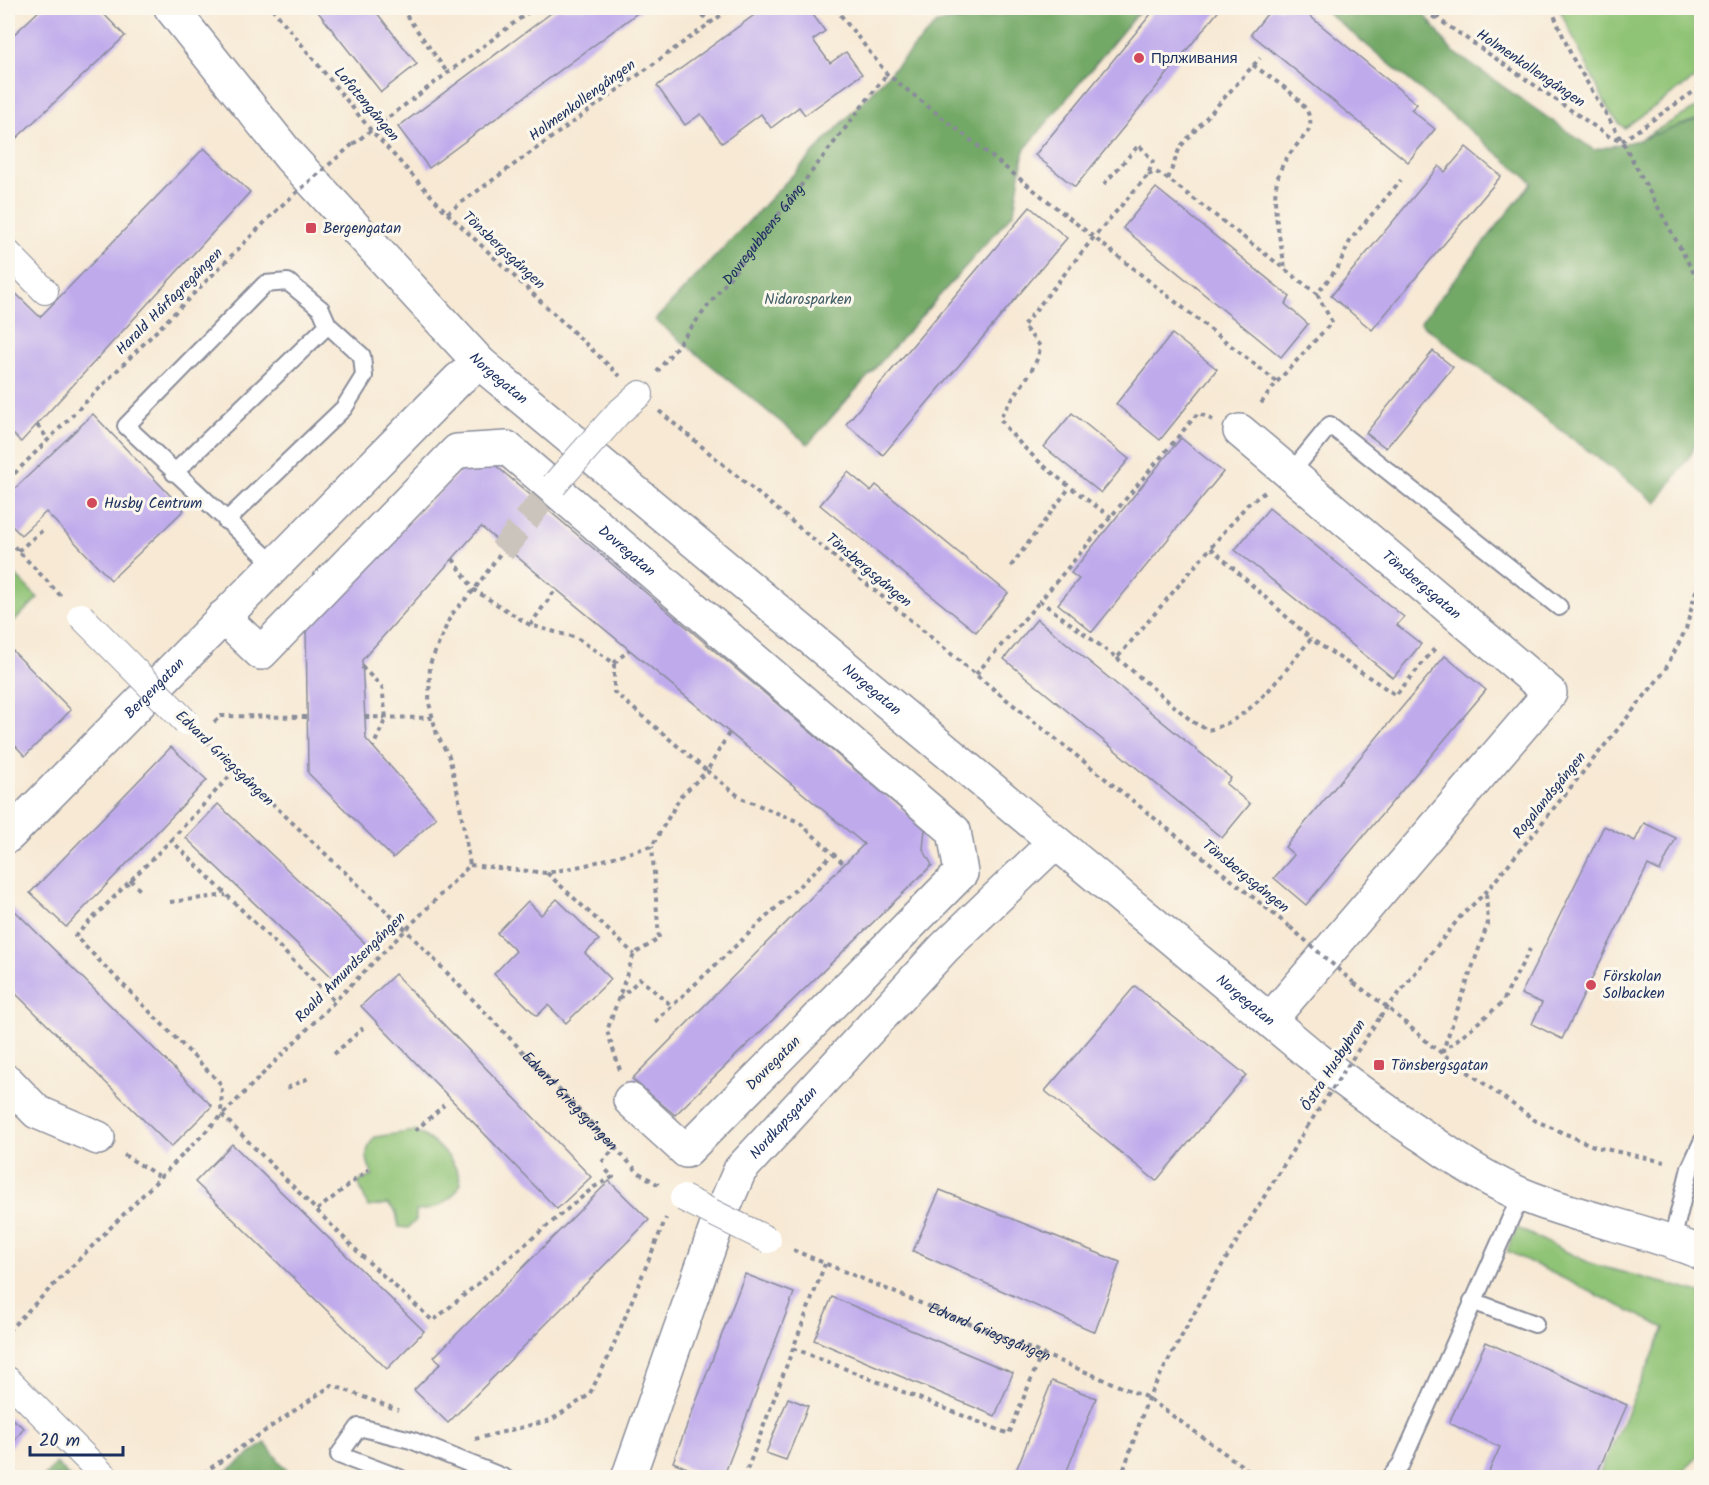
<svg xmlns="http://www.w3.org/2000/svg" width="1709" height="1485" viewBox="0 0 1709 1485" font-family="Kalam,sans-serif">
	<rect width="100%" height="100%" fill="#fbf7ec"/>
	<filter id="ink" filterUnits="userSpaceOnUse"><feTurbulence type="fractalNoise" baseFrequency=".0167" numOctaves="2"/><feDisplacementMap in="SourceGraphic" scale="12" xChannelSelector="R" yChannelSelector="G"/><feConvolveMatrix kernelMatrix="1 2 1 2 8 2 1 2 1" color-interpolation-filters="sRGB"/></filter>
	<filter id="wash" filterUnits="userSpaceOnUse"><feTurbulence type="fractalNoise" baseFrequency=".008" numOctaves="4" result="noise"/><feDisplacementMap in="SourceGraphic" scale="24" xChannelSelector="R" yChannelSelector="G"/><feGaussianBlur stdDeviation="1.35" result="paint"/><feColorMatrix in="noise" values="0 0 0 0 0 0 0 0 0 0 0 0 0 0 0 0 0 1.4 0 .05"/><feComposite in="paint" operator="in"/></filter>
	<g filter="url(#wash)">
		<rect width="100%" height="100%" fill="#f7e9d4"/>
		<!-- green -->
		<g fill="#8fc375" stroke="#55796a" stroke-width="1.5">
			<polygon points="1559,8 1701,8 1701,74 1624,128 1610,113"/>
			<polygon points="1701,105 1701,118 1639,140"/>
			<polygon points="8,568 38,598 8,627"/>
			<path d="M415 1131C436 1142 456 1159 461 1183 452 1202 436 1210 416 1211V1220L408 1228 399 1227 396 1212 388 1204 368 1207 358 1182 373 1176C366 1161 363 1150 375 1137Z"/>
			<polygon points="1517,1228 1592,1264 1701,1293 1701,1454 1677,1477 1598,1477 1665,1328 1507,1251"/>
		</g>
		<!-- forest -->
		<g fill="#73a966" stroke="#476c62" stroke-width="1.5">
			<polygon points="1060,8 1142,8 1024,150 1014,212 808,444 655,320 937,23"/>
			<polygon points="1322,8 1420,8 1451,50 1594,150 1639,140 1701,118 1701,427 1692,453 1657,503 1420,323 1532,182"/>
			<polygon points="265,1443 292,1477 219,1477"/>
			<polygon points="56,1463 70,1477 44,1477"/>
		</g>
		<g id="blocks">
			<!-- building -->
			<g fill="#bfaaec">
				<polygon points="42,8 98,8 125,36 8,146 8,40"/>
				<polygon points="315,8 373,8 417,64 381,92"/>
				<polygon points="558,8 644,8 429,168 398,127"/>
				<polygon points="764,8 808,8 825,31 813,40 830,63 846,52 862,74 805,115 799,107 771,128 761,114 722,143 701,114 685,125 657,86"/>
				<polygon points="1156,8 1221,8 1075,187 1035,155"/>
				<polygon points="1272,8 1300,8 1417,104 1411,110 1435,129 1408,162 1251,34"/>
				<polygon points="1466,147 1501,176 1372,330 1331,296 1439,166 1445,172"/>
				<polygon points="204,148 250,192 21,442 8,429 8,292 10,288 40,317"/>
				<polygon points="1156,188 1290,297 1285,304 1308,324 1281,357 1123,228"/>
				<polygon points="1030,207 1067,238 883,455 846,424"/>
				<polygon points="1172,334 1217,369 1160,440 1116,404"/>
				<polygon points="1433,351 1453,367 1386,448 1366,433"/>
				<polygon points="1072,413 1129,459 1101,493 1044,447"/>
				<polygon points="93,414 184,510 111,580 46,512 21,535 8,522 8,495"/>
				<polygon points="1181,438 1223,472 1092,632 1058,604 1079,579 1071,573"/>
				<polygon points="495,465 925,829 923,849 932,865 675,1115 632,1079 864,844 481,527 362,660 366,739 436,818 393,858 308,773 306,624 465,467"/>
				<polygon points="848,472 871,491 876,485 1008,593 976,632 820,505"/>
				<polygon points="1269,508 1404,617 1397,625 1421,644 1393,678 1235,550"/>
				<polygon points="1037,619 1231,778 1226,784 1250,804 1222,838 1004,659"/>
				<polygon points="8,646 71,710 25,756 8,738"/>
				<polygon points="1445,656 1486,690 1306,905 1274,878 1294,855 1285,847"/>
				<polygon points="171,747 207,780 66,927 30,893"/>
				<polygon points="218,804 367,945 334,979 186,838"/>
				<polygon points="1644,823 1676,838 1660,871 1648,865 1562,1039 1532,1024 1542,1003 1521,994 1604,826 1635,841"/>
				<polygon points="557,899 599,940 585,953 611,979 566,1023 548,1005 537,1016 494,974 516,951 497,933 528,901 541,915"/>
				<polygon points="11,907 212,1106 171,1147 8,986 8,910"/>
				<polygon points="395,974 591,1177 557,1209 361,1006"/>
				<polygon points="1135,986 1246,1075 1156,1181 1045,1091"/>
				<polygon points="232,1144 424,1331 387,1369 195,1182"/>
				<polygon points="609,1181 649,1220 448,1423 414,1390 441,1363 434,1357"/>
				<polygon points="940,1190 1120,1262 1095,1332 913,1251"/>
				<polygon points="745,1274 794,1293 723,1478 711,1478 673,1462"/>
				<polygon points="832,1297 1013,1373 995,1416 814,1340"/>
				<polygon points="1486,1342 1627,1405 1595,1478 1486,1478 1500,1447 1449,1423"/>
				<polygon points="1052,1381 1096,1398 1064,1478 1013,1478"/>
				<polygon points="788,1398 808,1406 786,1460 766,1453"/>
				<polygon points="8,1416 24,1428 8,1450"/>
			</g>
		</g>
	</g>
	<g filter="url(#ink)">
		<use href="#blocks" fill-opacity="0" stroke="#898c99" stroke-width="1.5"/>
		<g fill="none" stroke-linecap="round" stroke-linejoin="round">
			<!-- pedestrian-tunnel -->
			<polyline stroke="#cbc4bc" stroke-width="26" stroke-dasharray="26 13" stroke-linecap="butt" points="502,551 554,485"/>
			<!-- service casing -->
			<g stroke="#898c99" stroke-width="20">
				<g id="service">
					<polyline points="174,473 328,325 321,309 288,282 265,284 126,426 275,565"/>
					<polyline points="1290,474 1330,425 1559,607"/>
					<polyline points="226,521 344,408 364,376 362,356 328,325"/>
					<polyline points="1672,1241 1690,1168 1702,1142"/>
					<polyline points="1472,1301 1535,1324"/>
					<polyline points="400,1478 339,1455 359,1427 411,1440 505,1478"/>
					<polyline points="1390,1478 1401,1464 1521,1195"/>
				</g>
			</g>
			<!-- pedestrian casing -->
			<g stroke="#898c99" stroke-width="28">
				<g id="pedestrian">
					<polyline points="8,253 45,291"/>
					<polyline points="618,413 640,394"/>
					<polyline points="8,1380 106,1478"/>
				</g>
			</g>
			<!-- minor casing -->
			<g stroke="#898c99" stroke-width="36">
				<g id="minor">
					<path id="s4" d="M1240 431 1550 693 1270 1020"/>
					<path id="s5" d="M223 617 261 653 457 451 507 448 954 831 961 873 686 1151 630 1100"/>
					<path id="s6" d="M8 836 459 379 480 363"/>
					<polyline points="8,1082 37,1112 98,1138"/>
					<path id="s7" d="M628 1478 719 1219 740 1170 944 948 1055 842"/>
				</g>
			</g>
			<!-- tertiary casing -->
			<g stroke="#898c99" stroke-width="36">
				<g id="tertiary">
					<path id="s8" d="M171 8 290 157 480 363 1309 1053C1349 1084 1389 1114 1432 1142 1460 1162 1490 1182 1523 1195 1581 1219 1644 1229 1702 1253"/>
				</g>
			</g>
			<!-- path -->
			<g stroke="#898c99" stroke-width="4" stroke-dasharray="4.5 4.5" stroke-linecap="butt">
				<polyline points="272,8 370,129 447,213 620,376"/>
				<polyline points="401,8 447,72"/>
				<polyline points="696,8 710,23"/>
				<polyline points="835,8 887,74 1277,382 1259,406"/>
				<polyline points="1416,8 1439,20"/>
				<polyline points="1432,8 1441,21 1610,137 1622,140"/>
				<polyline points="1551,8 1572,57 1622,141 1702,288"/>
				<path d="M1253 65C1271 79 1326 109 1306 134 1294 149 1281 161 1277 181 1271 208 1281 241 1285 268"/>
				<polyline points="1622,141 1702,86"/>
				<polyline points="353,144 534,8"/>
				<polyline points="1148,175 1156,172 1168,179 1317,294 1338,267 1351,239 1401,180"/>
				<polyline points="1168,179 1180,147 1260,58"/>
				<path d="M1104 184 1139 145 1153 161 1148 175 1094 237 1023 326 1040 346C1039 369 1011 396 1000 419 1029 459 1071 488 1111 517"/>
				<polyline points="447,213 731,8"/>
				<path id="s1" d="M657 372 887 74"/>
				<polyline points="1277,382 1332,322 1317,294"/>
				<polyline points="659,411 986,683 1290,927"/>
				<polyline points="1213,420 1198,413 1040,601 1117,658 1247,505 1265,492"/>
				<polyline points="37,425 48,439"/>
				<polyline points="8,433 10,431"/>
				<polyline points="8,480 281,206"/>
				<polyline points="8,540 61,596"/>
				<polyline points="1211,548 1311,639"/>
				<polyline points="18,551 44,529"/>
				<polyline points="453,559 474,590 530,625 577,638 614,663 614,692 707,771 729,733"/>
				<polyline points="1011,566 1070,487"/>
				<polyline points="530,625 556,589"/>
				<path d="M1117 658 1193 722 1208 730C1253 720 1283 672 1311 639L1396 695 1436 647"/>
				<polyline points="614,663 629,650"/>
				<polyline points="362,667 382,687 386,718 373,747"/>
				<polyline points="976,674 1040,601"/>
				<polyline points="365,717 433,718"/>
				<polyline points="214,722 221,716 307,717"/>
				<path id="s2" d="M206 741 405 929 639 1173 659 1185"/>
				<polyline points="171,840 236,769"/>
				<polyline points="470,865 547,873 586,865 652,846 681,796 707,771 741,798 799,822 844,864"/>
				<polyline points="547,873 634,954"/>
				<polyline points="130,880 142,892"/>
				<polyline points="170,902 226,895"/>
				<polyline points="1354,983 1387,1007 1432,1046 1536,1121 1596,1147 1669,1163"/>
				<polyline points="619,999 640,979 671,1005"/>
				<polyline points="333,1000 171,840 75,936 222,1085 221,1114 362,1256 433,1321 594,1187 613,1177 603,1167"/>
				<polyline points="1380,1017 1460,917 1486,892 1664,672 1686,629 1702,568"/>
				<polyline points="655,1022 833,854"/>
				<polyline points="1442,1052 1502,1003 1530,949"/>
				<polyline points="1442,1053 1488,923 1486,893"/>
				<polyline points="334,1054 363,1028"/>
				<polyline points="620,1070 607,1031 634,954 659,939 652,846"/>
				<polyline points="287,1088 309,1078"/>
				<polyline points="415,1131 444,1105"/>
				<polyline points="124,1155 159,1176"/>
				<polyline points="602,1162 615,1148"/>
				<polyline points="317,1210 369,1169"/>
				<path id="s3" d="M793 1250 1148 1398 1259 1478"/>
				<polyline points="8,1331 470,865 458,794 449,756 437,735 429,703 430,664 451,615 474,590 502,551"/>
				<polyline points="793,1348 1009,1434 1041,1355"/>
				<polyline points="475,1439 551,1420 589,1395 609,1356 666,1218"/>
				<polyline points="196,1478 332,1385 398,1410"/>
				<polyline points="744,1478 825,1264"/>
				<polyline points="1121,1478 1148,1398 1208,1288 1307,1127"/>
			</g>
			<!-- service -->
			<use href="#service" stroke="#fff" stroke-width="16"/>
			<!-- pedestrian -->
			<use href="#pedestrian" stroke="#fff" stroke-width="26"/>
			<!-- minor -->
			<use href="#minor" stroke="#fff" stroke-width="33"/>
			<!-- tertiary -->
			<use href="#tertiary" stroke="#fff" stroke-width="33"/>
			<!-- pedestrian-bridge casing -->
			<g stroke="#898c99" stroke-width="28" stroke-linecap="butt">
				<g id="pedestrian-bridge">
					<polyline points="554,485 618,413"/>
					<polyline points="81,616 186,722"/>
					<polyline points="683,1198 768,1240"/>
				</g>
			</g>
			<!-- path-bridge -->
			<g stroke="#898c99" stroke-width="4" stroke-dasharray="4.5 4.5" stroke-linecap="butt">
				<polyline points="281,206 353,144"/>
				<polyline points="1290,927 1354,983"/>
				<polyline points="1307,1127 1380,1017"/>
			</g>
			<!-- pedestrian-bridge -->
			<use href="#pedestrian-bridge" stroke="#fff" stroke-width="26"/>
		</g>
	</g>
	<!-- markers -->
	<g fill="#d1495b" stroke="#fbf7ec" stroke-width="2">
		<circle cx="1139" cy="58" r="6"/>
		<rect x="305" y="222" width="12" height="12" rx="3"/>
		<circle cx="92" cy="503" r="6"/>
		<circle cx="1591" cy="985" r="6"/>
		<rect x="1373" y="1059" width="12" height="12" rx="3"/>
	</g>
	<g text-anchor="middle" stroke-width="6" stroke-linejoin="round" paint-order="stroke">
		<!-- poi labels -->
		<g font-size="15" fill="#1b2f5e" stroke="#fbf7ec" text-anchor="start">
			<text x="1151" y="63">Прлживания</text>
			<text x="323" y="233">Bergengatan</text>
			<text x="104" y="508">Husby Centrum</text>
			<text x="1603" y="981">Förskolan<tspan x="1603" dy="17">Solbacken</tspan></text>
			<text x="1391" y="1070">Tönsbergsgatan</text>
		</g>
		<!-- street labels -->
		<g font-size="15" fill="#1b2f5e" stroke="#fbf7ec">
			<text transform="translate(1531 68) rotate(34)" y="5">Holmenkollengången</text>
			<text transform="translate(582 100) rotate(-36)" y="5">Holmenkollengången</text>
			<text transform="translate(367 104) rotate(50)" y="5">Lofotengången</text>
			<text dy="5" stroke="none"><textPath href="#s1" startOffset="174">Dovregubbens Gång</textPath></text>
			<text transform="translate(504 250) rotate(43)" y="5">Tönsbergsgången</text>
			<text transform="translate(169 301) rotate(-45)" y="5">Harald Hårfagregången</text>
			<text dy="5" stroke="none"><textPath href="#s8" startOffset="495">Norgegatan</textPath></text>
			<text dy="5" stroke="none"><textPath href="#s5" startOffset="542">Dovregatan</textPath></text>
			<text transform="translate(869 570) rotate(40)" y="5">Tönsbergsgången</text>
			<text dy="5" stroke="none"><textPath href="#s4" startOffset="238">Tönsbergsgatan</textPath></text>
			<text dy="5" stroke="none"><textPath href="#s6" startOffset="208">Bergengatan</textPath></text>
			<text dy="5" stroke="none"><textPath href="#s8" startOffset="981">Norgegatan</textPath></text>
			<text transform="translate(225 758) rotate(44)" y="5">Edvard Griegsgången</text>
			<text transform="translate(1549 795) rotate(-51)" y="5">Rogalandsgången</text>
			<text transform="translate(1246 876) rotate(39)" y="5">Tönsbergsgången</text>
			<text transform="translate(350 967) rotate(-45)" y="5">Roald Amundsengången</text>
			<text dy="5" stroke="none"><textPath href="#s8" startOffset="1467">Norgegatan</textPath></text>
			<text transform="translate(773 1063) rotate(-45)" y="5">Dovregatan</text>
			<text transform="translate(1333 1065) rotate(-57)" y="5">Östra Husbybron</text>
			<text dy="5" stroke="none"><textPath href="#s2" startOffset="512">Edvard Griegsgången</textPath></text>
			<text dy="5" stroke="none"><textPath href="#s7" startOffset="392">Nordkapsgatan</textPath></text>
			<text dy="5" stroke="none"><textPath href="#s3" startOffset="213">Edvard Griegsgången</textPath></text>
		</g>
		<!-- park labels -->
		<g font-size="15" fill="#3e5b65" stroke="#fbf7ec">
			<text x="808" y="304">Nidarosparken</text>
		</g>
	</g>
	<!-- margin -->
	<rect width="1709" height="1485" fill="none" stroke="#fbf7ec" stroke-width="30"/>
	<!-- scale -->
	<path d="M30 1446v9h93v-9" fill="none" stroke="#1b2f5e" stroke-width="3"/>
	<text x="39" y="1446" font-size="18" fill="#1b2f5e" stroke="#fbf7ec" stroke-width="4.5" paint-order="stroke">20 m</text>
</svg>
